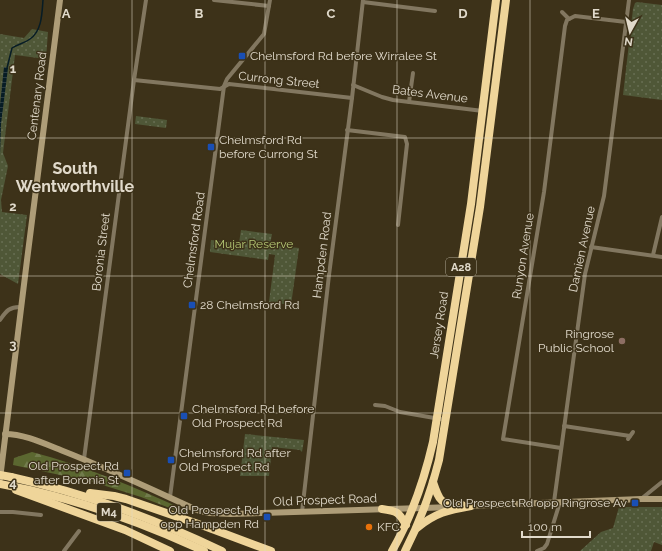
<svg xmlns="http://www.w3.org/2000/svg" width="662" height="551" viewBox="0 0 662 551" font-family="Raleway,sans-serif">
	<defs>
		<pattern id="forest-firs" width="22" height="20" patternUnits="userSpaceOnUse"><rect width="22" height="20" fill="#5b6730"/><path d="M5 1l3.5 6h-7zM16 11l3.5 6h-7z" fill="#727c4d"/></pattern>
		<pattern id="park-dots" width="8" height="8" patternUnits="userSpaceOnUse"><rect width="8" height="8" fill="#4f5737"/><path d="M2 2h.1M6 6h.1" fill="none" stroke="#686f53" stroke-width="1.8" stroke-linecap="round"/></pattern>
		<pattern id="water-rules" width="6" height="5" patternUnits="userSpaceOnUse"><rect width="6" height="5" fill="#071c25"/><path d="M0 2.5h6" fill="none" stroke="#2b3c43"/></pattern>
	</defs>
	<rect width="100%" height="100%" fill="#3d3219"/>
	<!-- forest -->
	<path fill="url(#forest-firs)" d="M32 452C86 466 136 488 187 511L189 513 188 515 141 497 93 482 13 465 14 458Z"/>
	<!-- park -->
	<g fill="url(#park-dots)">
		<polygon points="637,2 662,5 662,100 623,95 633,9 635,3"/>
		<polygon points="32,29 48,32 46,59 15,55 3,153 8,166 1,200 2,212 27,215 18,284 0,274 0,34 24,38"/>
		<polygon points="136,116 167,120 166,128 135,124"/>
		<polygon points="241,230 272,234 270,245 299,248 291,305 269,302 275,255 269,254 268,260 210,252 211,240 239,243"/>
		<polygon points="245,434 304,440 302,452 300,450 272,447 269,476 240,476"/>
		<polygon points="619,507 662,507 662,545 654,542 651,551 580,551 601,532 613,528"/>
	</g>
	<!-- water -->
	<polygon fill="url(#water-rules)" points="4,67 8,68 1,124 0,155 0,105"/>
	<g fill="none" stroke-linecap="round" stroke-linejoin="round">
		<!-- stream -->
		<path stroke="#071c25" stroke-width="1.5" d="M7 68 12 48C18 44 25 43 30 39 42 31 42 13 43 0"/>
		<!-- street -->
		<g stroke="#827760" stroke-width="4">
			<polyline points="214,0 269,6"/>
			<polyline points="363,2 435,11"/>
			<polyline points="562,12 569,19"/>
			<polyline points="134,80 220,89 229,84 352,98"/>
			<polyline points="353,85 382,97 393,100 483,111"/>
			<polyline points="409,102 413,73"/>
			<polyline points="347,130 405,137 407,144 398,225"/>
			<polyline points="591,247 662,257"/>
			<polyline points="653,255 662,217"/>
			<path d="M0 320C6 311 10 306 22 307"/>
			<polyline points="375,405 385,406 400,412 446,420"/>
			<polyline points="564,426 630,436"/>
			<polyline points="628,439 633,432"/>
			<polyline points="561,448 503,439 544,192 565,26 567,20 575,16 626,22"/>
			<polyline points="84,459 134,80 146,0"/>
			<polyline points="170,497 224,86 227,79 264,34 270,0"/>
			<polyline points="641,499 662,482"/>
			<polyline points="554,502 585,274 604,196 629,0"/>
			<polyline points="0,512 13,512 41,515"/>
			<polyline points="302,512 329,275 352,98 363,0"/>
			<polyline points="64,551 79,531"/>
			<polyline points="537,551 544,548 547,544 560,502"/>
		</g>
		<!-- secondary -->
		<g stroke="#ae9d78" stroke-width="6">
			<path d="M5 434C25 434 45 444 63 451 109 469 153 490 197 510L209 513 231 514 454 507"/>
			<path d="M0 479C19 319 40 160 60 0"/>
			<polyline points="467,506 641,499 662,499"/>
		</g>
		<!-- highway -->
		<g stroke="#efd59a" stroke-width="8">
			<path d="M11 477C88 494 152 518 222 551"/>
			<path d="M433 482C440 503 440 503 462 505"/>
			<path d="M0 484C72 497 137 520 204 551"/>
			<polyline points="16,490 125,530 170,551"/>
			<polyline points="90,493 114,496 126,499 204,526 271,551"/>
			<path d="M382 509C397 511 399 512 406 525"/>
			<path d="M417 528C435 513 448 510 471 506"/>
			<path d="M392 551C412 516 424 481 433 442L471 204 496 0"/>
			<path d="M405 551C420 522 431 492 439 460L480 207 506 0"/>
		</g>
		<!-- highway-bridge -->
		<polyline stroke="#efd59a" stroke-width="8" points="0,475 11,477"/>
	</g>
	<!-- grid -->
	<path fill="none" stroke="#e1dacb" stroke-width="1" stroke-opacity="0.55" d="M132 0V551M265 0V551M397 0V551M530 0V551M0 138H662M0 276H662M0 413H662"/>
	<!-- markers -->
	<g fill="#1a4fb4" stroke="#3d3219" stroke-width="1.5">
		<rect x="238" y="52" width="8" height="8" rx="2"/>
		<rect x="207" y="143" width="8" height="8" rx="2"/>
		<rect x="188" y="301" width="8" height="8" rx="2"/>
		<rect x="180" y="412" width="8" height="8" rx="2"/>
		<rect x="167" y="456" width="8" height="8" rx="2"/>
		<rect x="123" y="469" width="8" height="8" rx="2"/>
		<rect x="631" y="499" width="8" height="8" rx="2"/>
		<rect x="263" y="513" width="8" height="8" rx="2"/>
	</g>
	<circle fill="#8d6e63" stroke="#3d3219" stroke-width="1.5" cx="622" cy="341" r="4"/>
	<circle fill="#e8710a" stroke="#3d3219" stroke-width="1.5" cx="369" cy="527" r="4"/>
	<g text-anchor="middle" stroke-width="3" stroke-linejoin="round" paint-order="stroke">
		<!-- shield labels -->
		<g fill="#3d3219" stroke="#b0a896" stroke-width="1">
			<rect x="446" y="258" width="30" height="18" rx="3"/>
			<rect x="97" y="503" width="24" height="18" rx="3"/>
		</g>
		<g font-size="11" font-weight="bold" fill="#e1dacb">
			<text x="461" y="271">A28</text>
			<text x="109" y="516">M4</text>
		</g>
		<!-- poi labels -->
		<g font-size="12" fill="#e1dacb" stroke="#3d3219" text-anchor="start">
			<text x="250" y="60">Chelmsford Rd before Wirralee St</text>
			<text x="219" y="144">Chelmsford Rd<tspan x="219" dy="14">before Currong St</tspan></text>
			<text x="200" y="309">28 Chelmsford Rd</text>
			<text x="614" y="338" text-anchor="end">Ringrose<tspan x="614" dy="14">Public School</tspan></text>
			<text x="192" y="413">Chelmsford Rd before<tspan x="192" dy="14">Old Prospect Rd</tspan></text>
			<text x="179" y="457">Chelmsford Rd after<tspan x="179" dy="14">Old Prospect Rd</tspan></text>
			<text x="119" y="470" text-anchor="end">Old Prospect Rd<tspan x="119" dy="14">after Boronia St</tspan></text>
			<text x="627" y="507" text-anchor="end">Old Prospect Rd opp Ringrose Av</text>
			<text x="259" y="514" text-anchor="end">Old Prospect Rd<tspan x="259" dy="14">opp Hampden Rd</tspan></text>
			<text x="377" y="531">KFC</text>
		</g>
		<!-- street labels -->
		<g font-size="12" fill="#e1dacb" stroke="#3d3219">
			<text transform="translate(279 80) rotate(6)" y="4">Currong Street</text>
			<text transform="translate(430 94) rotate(7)" y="4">Bates Avenue</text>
			<text transform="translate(37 96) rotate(-83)" y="4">Centenary Road</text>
			<text transform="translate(194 240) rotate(-82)" y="4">Chelmsford Road</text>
			<text transform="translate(582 249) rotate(-78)" y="4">Damien Avenue</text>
			<text transform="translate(101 252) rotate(-83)" y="4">Boronia Street</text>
			<text transform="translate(322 255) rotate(-83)" y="4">Hampden Road</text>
			<text transform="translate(523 256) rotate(-81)" y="4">Runyon Avenue</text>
			<text transform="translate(439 325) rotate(-81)" y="4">Jersey Road</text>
			<text transform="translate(325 500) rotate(-2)" y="4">Old Prospect Road</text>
		</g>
		<!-- park labels -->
		<g font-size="12" fill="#b5c976" stroke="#3d3219">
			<text x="254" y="248">Mujar Reserve</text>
		</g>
		<!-- district labels -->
		<g font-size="16" font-weight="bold" fill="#e1dacb" stroke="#3d3219">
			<text x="75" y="174">South<tspan x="75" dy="18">Wentworthville</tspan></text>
		</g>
	</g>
	<g font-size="13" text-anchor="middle" font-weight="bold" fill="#e1dacb" stroke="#3d3219" stroke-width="3" stroke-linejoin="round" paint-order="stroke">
		<text x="66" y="18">A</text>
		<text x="199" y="18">B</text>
		<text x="331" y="18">C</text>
		<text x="463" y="18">D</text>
		<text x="596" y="18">E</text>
		<text x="13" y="73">1</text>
		<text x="13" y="211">2</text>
		<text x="13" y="349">3</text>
		<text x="13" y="487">4</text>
	</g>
	<!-- north arrow -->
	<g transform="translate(630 32) rotate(188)" stroke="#3d3219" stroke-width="3" paint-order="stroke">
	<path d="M0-3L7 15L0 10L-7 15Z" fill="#e1dacb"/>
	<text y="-6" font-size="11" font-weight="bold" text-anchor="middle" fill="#e1dacb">N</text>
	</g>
	<!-- scale -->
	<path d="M522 531v6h68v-6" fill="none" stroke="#e1dacb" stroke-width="2"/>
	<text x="528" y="531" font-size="12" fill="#e1dacb" stroke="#3d3219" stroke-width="3" paint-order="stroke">100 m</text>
</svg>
